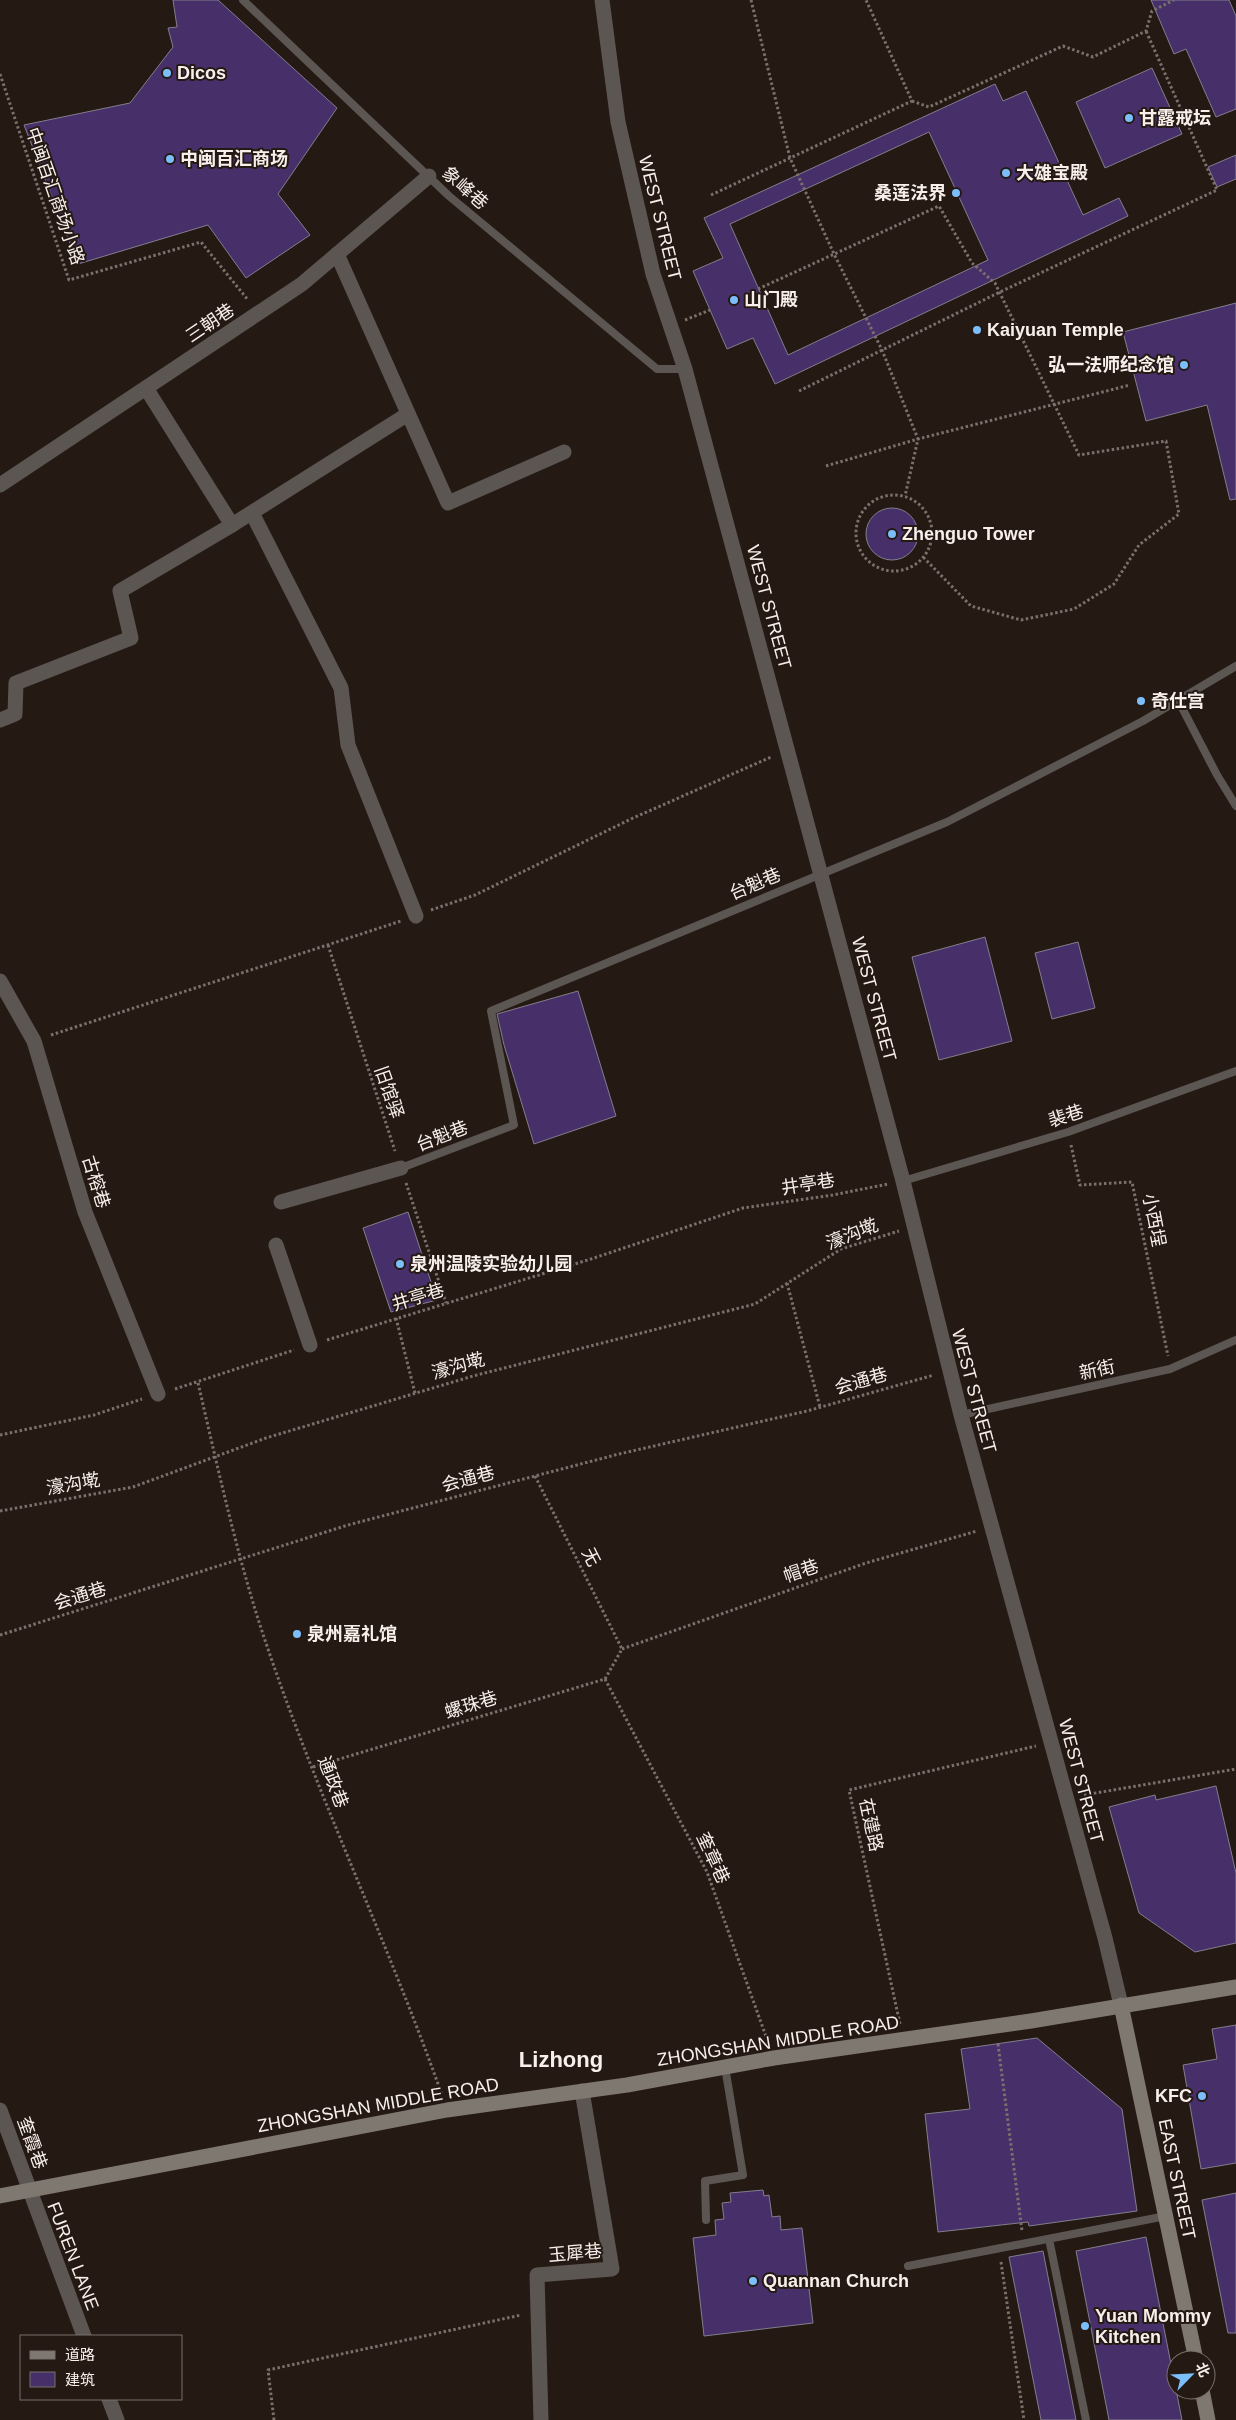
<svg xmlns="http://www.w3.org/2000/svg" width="1236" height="2420" viewBox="0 0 1236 2420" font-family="Arial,'Noto Sans SC',sans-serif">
	<rect width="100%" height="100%" fill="#251914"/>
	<!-- building -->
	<g fill="#47306a" stroke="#827e8c" fill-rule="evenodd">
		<polygon points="173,0 218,0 337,108 278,194 310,235 246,278 208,225 78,264 24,125 130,103 173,47 168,28 177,27"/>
		<polygon points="1151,0 1229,0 1236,16 1236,109 1216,117 1186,49 1174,54"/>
		<polygon points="1152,68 1182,134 1105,168 1076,102"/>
		<path d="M995 84 1003 101 1026 91 1083 215 1119 198 1128 216 775 384 753 338 727 349 693 271 723 258 704 218ZM929 132 988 260 788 355 730 224Z"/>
		<polygon points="1236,155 1236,179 1217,187 1208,167"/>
		<polygon points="1236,303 1236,499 1230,500 1207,405 1146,421 1123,332"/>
		<circle cx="892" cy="534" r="26"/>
		<polygon points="985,937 1012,1041 939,1060 912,957"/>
		<polygon points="1078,942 1095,1008 1052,1019 1035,953"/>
		<polygon points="578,991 616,1116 534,1144 504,1045 497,1014"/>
		<polygon points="408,1212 437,1300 391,1312 363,1228"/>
		<polygon points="1216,1786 1236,1873 1236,1943 1195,1952 1139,1913 1109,1807 1155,1795 1156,1800"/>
		<polygon points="1236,2025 1236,2163 1201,2169 1183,2065 1217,2059 1212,2029"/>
		<polygon points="1037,2038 1122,2109 1137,2211 1029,2226 1028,2222 938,2232 925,2114 970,2109 961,2049"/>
		<polygon points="763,2190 764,2196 769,2195 772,2217 780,2216 781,2230 802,2228 813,2323 704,2336 693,2238 716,2235 715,2220 724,2219 722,2203 731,2202 730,2193"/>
		<polygon points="1236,2193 1236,2333 1228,2333 1202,2200"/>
		<polygon points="1146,2237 1182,2420 1109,2420 1076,2251"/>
		<polygon points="1043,2251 1076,2420 1041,2420 1009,2257"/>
	</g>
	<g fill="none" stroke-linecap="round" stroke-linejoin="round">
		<!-- path -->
		<g stroke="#7b706b" stroke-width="3" stroke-dasharray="2.5 2.5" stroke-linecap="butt">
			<polyline points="751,0 790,158 834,254 882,350 918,439 905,496"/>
			<polyline points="0,74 69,280 201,242 248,300"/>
			<polyline points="912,101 929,107 1063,46 1093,57 1146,31 1152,11 1174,0"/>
			<polyline points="711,195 912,101 866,0"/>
			<polyline points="758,289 939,206 972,263 995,283 1079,455 1166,441 1179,514 1139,545 1114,584 1074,609 1021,620 971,606 924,558"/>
			<polyline points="685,320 710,310"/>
			<polyline points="799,391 1000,292 1217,190 1146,31"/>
			<polyline points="826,466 918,439 1130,385"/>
			<circle cx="894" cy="533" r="38"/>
			<polyline points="431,910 475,895 631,819 771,757"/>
			<polyline points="328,945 395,1151"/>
			<polyline points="51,1035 401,921"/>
			<polyline points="1071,1145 1080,1185 1132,1182 1168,1356"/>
			<polyline points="406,1183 446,1303"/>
			<polyline points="787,1283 820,1407"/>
			<polyline points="396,1318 415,1393"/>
			<polyline points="327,1340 591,1259 743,1208 833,1195 888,1184"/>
			<path d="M198 1383C217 1464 235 1547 260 1625 312 1785 386 1937 442 2095"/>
			<polyline points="175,1389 294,1350"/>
			<polyline points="0,1435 94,1415 142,1399"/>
			<polyline points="535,1476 622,1649"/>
			<polyline points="0,1511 133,1487 266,1438 473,1376 755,1304 841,1249 899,1231"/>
			<polyline points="0,1635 348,1525 619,1454 807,1411 934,1375"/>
			<polyline points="622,1649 866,1563 977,1531"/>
			<polyline points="605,1679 707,1872 768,2042"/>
			<polyline points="313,1767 605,1679 622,1649"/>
			<polyline points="1084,1795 1236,1769"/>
			<polyline points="900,2024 849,1790 1036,1746"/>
			<polyline points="998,2044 1022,2231"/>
			<polyline points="1001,2262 1024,2420"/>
			<polyline points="274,2420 268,2370 521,2315"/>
		</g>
		<!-- lane -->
		<g stroke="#5b5652" stroke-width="8">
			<polyline points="243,0 449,196 657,369 685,369"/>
			<polyline points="1178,700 1217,775 1236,806"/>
			<polyline points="401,1168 514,1125 491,1011 947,822 1143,721 1236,666"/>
			<polyline points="903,1181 1068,1132 1236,1071"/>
			<polyline points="961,1415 1170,1369 1236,1340"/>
			<polyline points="706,2220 705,2181 743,2175 725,2067"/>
			<polyline points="1049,2239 1086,2420"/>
			<polyline points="908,2266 1166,2216"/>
		</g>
		<!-- street -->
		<g stroke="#5b5652" stroke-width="15">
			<polyline points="602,0 618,122 653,274 685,369 903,1181 961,1415 1105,1938 1121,2005"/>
			<polyline points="337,254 448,503 564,452"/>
			<polyline points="146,388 232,525 408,414"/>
			<polyline points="0,485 302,284 429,176"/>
			<polyline points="252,513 341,688 348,745 416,916"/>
			<polyline points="0,720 15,714 16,683 131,638 120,591 232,525"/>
			<polyline points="0,981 34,1041 85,1212 158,1394"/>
			<polyline points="281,1202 401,1168"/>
			<polyline points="276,1245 310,1345"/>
			<polyline points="0,2110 84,2336"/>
			<polyline points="109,2399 117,2420"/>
			<polyline points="541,2420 537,2275 612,2269 582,2091"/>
		</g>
		<!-- secondary -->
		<g stroke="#7f7870" stroke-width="15">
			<polyline points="1121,2005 1196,2360"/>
			<polyline points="0,2196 447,2110 627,2085 774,2058 1031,2021 1236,1987"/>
			<polyline points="1202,2390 1208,2420"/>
		</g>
	</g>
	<!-- markers -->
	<g fill="#7cbef9" stroke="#251914" stroke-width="2">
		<circle cx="167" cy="73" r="5"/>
		<circle cx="1129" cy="118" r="5"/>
		<circle cx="170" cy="159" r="5"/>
		<circle cx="1006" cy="173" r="5"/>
		<circle cx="956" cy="193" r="5"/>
		<circle cx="734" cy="300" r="5"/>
		<circle cx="977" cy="330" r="5"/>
		<circle cx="1184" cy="365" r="5"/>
		<circle cx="892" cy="534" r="5"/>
		<circle cx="1141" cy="701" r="5"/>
		<circle cx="400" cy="1264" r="5"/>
		<circle cx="297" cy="1634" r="5"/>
		<circle cx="1202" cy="2096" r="5"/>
		<circle cx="753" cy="2281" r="5"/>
		<circle cx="1085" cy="2326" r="5"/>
	</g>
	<g text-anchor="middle" stroke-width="4" stroke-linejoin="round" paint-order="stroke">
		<!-- poi labels -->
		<g font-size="18" font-weight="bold" fill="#f8efeb" stroke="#251914" text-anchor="start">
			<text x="177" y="79">Dicos</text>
			<text x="1139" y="124">甘露戒坛</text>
			<text x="180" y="165">中闽百汇商场</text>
			<text x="1016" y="179">大雄宝殿</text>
			<text x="946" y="199" text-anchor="end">桑莲法界</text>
			<text x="744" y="306">山门殿</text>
			<text x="987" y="336">Kaiyuan Temple</text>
			<text x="1174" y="371" text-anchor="end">弘一法师纪念馆</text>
			<text x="902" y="540">Zhenguo Tower</text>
			<text x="1151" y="707">奇仕宫</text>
			<text x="410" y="1270">泉州温陵实验幼儿园</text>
			<text x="307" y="1640">泉州嘉礼馆</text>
			<text x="1192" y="2102" text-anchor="end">KFC</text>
			<text x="763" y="2287">Quannan Church</text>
			<text x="1095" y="2322">Yuan Mommy<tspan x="1095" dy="21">Kitchen</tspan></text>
		</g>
		<!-- street labels -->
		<g font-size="18" fill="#f8efeb" stroke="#251914">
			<text transform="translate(465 188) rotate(41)" y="6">象峰巷</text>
			<text transform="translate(55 196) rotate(71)" y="6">中闽百汇商场小路</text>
			<text transform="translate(660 218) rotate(76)" y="6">WEST STREET</text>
			<text transform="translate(210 323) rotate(-34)" y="6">三朝巷</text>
			<text transform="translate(769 607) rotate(75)" y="6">WEST STREET</text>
			<text transform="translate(755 884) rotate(-23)" y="6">台魁巷</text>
			<text transform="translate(874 999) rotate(75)" y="6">WEST STREET</text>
			<text transform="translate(389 1092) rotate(71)" y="6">旧馆驿</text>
			<text transform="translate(1066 1116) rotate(-18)" y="6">裴巷</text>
			<text transform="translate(442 1136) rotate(-21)" y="6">台魁巷</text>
			<text transform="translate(96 1182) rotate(73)" y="6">古榕巷</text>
			<text transform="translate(808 1184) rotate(-9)" y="6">井亭巷</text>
			<text transform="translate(1154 1220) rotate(79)" y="6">小西埕</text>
			<text transform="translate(852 1234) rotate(-22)" y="6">濠沟墘</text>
			<text transform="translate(418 1297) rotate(-17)" y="6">井亭巷</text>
			<text transform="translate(458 1366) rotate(-16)" y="6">濠沟墘</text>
			<text transform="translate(1097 1370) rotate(-12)" y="6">新街</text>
			<text transform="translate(861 1381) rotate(-16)" y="6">会通巷</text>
			<text transform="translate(974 1391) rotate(75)" y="6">WEST STREET</text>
			<text transform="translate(468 1479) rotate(-15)" y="6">会通巷</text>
			<text transform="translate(73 1484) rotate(-10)" y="6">濠沟墘</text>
			<text transform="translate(591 1557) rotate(63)" y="6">无</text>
			<text transform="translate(801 1571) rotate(-19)" y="6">帽巷</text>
			<text transform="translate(80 1596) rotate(-17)" y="6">会通巷</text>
			<text transform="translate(471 1705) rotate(-17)" y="6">螺珠巷</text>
			<text transform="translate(1081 1781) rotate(75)" y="6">WEST STREET</text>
			<text transform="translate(333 1782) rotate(69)" y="6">通政巷</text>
			<text transform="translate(871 1825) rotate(78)" y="6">在建路</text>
			<text transform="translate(713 1858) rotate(65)" y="6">奎章巷</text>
			<text transform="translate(778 2041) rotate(-9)" y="6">ZHONGSHAN MIDDLE ROAD</text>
			<text transform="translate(378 2105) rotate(-10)" y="6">ZHONGSHAN MIDDLE ROAD</text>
			<text transform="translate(32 2143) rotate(70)" y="6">奎霞巷</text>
			<text transform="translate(1177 2179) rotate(78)" y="6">EAST STREET</text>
			<text transform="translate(575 2253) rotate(-5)" y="6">玉犀巷</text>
			<text transform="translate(73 2256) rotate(69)" y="6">FUREN LANE</text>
		</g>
		<!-- district labels -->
		<g font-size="22" font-weight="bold" fill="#f8efeb" stroke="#251914">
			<text x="561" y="2067">Lizhong</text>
		</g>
	</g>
	<!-- legend -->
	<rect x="20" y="2335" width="162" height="65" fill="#251914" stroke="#796f6a"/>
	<rect x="30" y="2351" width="25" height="8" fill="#7f7870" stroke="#796f6a"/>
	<text x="65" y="2360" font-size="15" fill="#f8efeb">道路</text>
	<rect x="30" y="2372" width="25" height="15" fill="#47306a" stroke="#796f6a"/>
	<text x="65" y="2385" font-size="15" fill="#f8efeb">建筑</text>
	<!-- north arrow -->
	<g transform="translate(1191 2375) rotate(66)"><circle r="24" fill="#251914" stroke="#796f6a"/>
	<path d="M0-4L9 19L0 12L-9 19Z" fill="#7cbef9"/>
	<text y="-8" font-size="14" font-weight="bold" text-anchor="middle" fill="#f8efeb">北</text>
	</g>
</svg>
